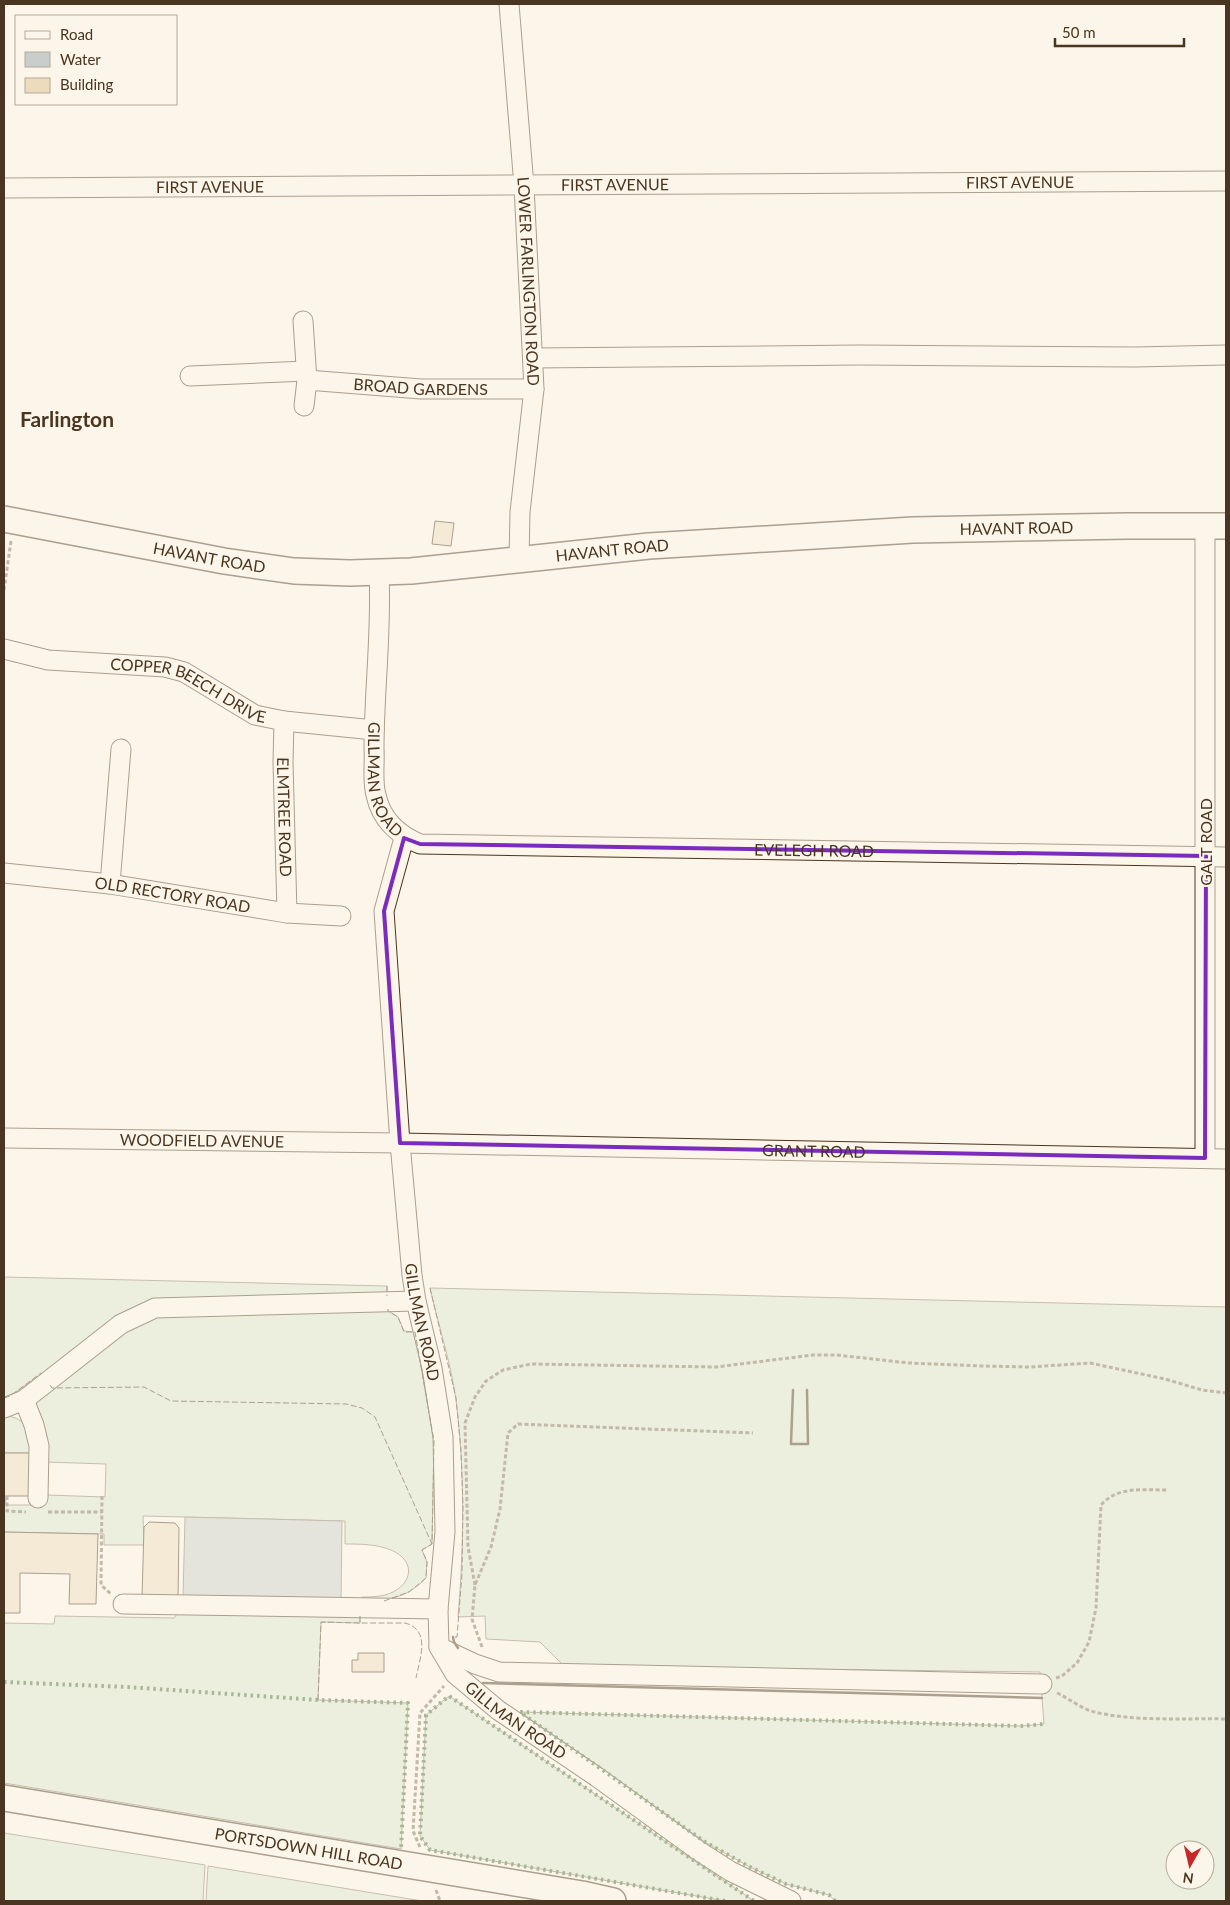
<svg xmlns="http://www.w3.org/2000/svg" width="1230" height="1905" viewBox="0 0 1230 1905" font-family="Lato,sans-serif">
	<rect width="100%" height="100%" fill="#fbf6e9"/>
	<!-- grass -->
	<g fill="#dce7d0" stroke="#887966" fill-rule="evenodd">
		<path d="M4 1277 387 1286 388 1311 398 1317 404 1331 415 1332 434 1441 432 1544 422 1550 427 1562 426 1578C408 1598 386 1601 361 1601L362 1597C369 1597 377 1597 385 1595 411 1588 419 1562 391 1550 376 1544 360 1544 345 1544V1521L143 1516 144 1545H104V1534L4 1532V1496H5L6 1505H45L46 1495 105 1497 106 1464 45 1462 36 1405 39 1396 52 1388 42 1374 10 1396 4 1398Z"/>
		<path d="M430 1288 1226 1307V1901H835L829 1895 786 1884 750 1867 705 1842 520 1712 1021 1726 1044 1724 1040 1672 564 1666 540 1642 486 1639 485 1616 458 1617C464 1545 465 1471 456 1400 451 1363 438 1324 430 1288ZM1175 1850H1205V1880H1175Z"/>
		<polygon points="4,1415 16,1418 27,1425 33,1453 4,1453"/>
		<polygon points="180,1610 360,1613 360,1623 321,1622 318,1700 408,1703 401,1849 4,1783 4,1623 54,1624 55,1616 174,1618"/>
		<polygon points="449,1696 754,1901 725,1901 430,1850 420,1836 426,1715"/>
		<polygon points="4,1833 205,1865 203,1901 4,1901"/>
		<polygon points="208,1866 422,1901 206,1901"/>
	</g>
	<!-- water -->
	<polygon fill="#c9cecd" stroke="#887966" points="185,1517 342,1521 341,1601 183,1597"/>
	<!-- building -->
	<g fill="#ecdcbc" stroke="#4a3520">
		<polygon points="435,521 454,523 451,546 432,544"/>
		<polygon points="4,1453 33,1453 32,1496 4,1496"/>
		<polygon points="149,1522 175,1523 179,1528 178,1599 142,1598 144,1527"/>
		<polygon points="4,1532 98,1534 96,1604 69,1604 70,1574 20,1573 20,1613 4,1613"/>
		<polygon points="358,1653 384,1653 384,1672 352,1672 352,1660 358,1660"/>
	</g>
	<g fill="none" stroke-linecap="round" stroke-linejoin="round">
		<!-- minor casing -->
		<g stroke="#4a3520" stroke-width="21">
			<g id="minor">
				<path id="s1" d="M509 4 524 186 534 389 520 512 519 559"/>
				<path id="s2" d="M4 188 1226 181"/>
				<polyline points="303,321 307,380 304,406"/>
				<polyline points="533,358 860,355 1135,357 1226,355"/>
				<polyline points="190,376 306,371"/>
				<path id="s3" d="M307 380 421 389H534"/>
				<path id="s4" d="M379 572C382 631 374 690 374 749 375 763 372 781 376 795 381 819 398 835 420 844L1226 857"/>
				<path id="s5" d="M4 649 48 660 165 667 184 672 255 715 284 721 374 730"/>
				<path id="s6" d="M284 721 283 762 287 913"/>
				<path id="s7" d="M404 838 384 911 400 1143 412 1275 416 1301 432 1368 443 1437 445 1532 438 1609 439 1647 455 1674 498 1710 597 1777 699 1851 730 1871 791 1901"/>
				<path id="s8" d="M4 873 110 884 287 913 341 916"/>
				<polyline points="110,884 121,749"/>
				<path id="s9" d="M4 1138 400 1143 1226 1159"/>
				<polyline points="1205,1158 1205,527"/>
				<polyline points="24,1400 34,1425 39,1446 38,1498"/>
				<polyline points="4,1408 24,1400 121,1324 155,1308 416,1301"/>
				<polyline points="123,1604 438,1609"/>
				<polyline points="439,1647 475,1664 499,1672 1042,1684"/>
			</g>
		</g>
		<!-- major casing -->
		<g stroke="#4a3520" stroke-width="28">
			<g id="major">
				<path id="s10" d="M4 519 224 561 294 571 350 573 411 571 649 546 913 530 1127 526H1226"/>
				<path id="s11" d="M4 1798 582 1894 613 1901"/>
			</g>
		</g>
		<!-- path -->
		<g stroke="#7f6f5c" stroke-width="3" stroke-dasharray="4 2.5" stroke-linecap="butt">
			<polyline points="4,590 11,541"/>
			<polyline points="7,1496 7,1511 26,1512"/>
			<polyline points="102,1496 101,1585 111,1594"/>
			<polyline points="48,1512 102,1512"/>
			<polyline points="475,1585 468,1547 465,1423 475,1397 486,1381 503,1370 531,1364 716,1367 813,1355 837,1355 909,1363 982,1366 1030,1367 1090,1363 1165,1379 1202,1390 1226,1393"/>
			<polyline points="482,1647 472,1619 475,1585 491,1547 500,1509 508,1433 518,1424 753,1433"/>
			<path d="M1056 1678 1062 1676 1077 1663 1089 1642 1096 1608 1101 1505C1118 1486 1142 1490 1167 1490"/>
			<path d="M1057 1693C1068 1698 1079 1707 1091 1711 1129 1722 1186 1718 1226 1719"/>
			<polyline points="420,1847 413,1831 420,1713 444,1686"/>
			<polyline points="436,1890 440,1901"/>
		</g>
		<!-- minor -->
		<use href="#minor" stroke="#fbf6e9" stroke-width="19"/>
		<!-- major -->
		<use href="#major" stroke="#fbf6e9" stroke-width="25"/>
		<!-- hedge -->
		<g stroke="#436837" stroke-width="4" stroke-dasharray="2.5 4" stroke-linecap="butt">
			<polyline points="4,1682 127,1687 318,1700 408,1703 401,1849"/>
			<polyline points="725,1901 430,1850 420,1836 426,1715 449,1696 754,1901"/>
			<polyline points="835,1901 829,1895 786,1884 750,1867 705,1842 520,1712 1021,1726 1044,1724"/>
		</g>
		<!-- fence -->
		<g stroke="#4a3520" stroke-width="1" stroke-dasharray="6 2.5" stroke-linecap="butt">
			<polyline points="387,1286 387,1296"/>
			<polyline points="430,1288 456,1398 461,1450 463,1506 462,1574 457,1637 453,1637"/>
			<polyline points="50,1385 52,1388 144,1387 171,1401 346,1404 362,1408 375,1417 432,1544"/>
			<polyline points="4,1398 10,1396 41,1373"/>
			<polyline points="384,1601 409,1592 426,1578 427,1562 422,1550 432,1544 434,1441 415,1332 404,1332 398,1317 388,1311 388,1309"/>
			<path d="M360 1616V1623H405C431 1630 420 1658 416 1678"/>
			<polyline points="318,1700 321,1622 360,1623"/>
		</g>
		<!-- wall -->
		<g stroke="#4a3520" stroke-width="2.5">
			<polyline points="793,1390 791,1444 808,1444 807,1390"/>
			<polyline points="453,1637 454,1642 458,1648"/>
			<polyline points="483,1683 1042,1698"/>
		</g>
	</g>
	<!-- marked area -->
	<path d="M0 0H1230V1905H0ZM404 838 420 844 1206 856 1205 1158 400 1143 384 911Z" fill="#fbf6e9" fill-opacity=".55" fill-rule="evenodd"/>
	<path fill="none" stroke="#7b2cbf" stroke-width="4" stroke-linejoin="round" d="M404 838 420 844 1206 856 1205 1158 400 1143 384 911Z"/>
	<g text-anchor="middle" stroke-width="4" stroke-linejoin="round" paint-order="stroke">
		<!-- street labels -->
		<g font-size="16" fill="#4a3520" stroke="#fbf6e9">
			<text dy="6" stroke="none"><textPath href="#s2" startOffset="1016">FIRST AVENUE</textPath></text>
			<text dy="6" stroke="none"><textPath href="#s2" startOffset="611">FIRST AVENUE</textPath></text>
			<text dy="6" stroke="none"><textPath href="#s2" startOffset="206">FIRST AVENUE</textPath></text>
			<text dy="6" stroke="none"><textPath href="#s1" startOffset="278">LOWER FARLINGTON ROAD</textPath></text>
			<text dy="6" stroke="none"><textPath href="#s3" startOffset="114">BROAD GARDENS</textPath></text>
			<text dy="6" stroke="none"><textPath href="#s10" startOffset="1019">HAVANT ROAD</textPath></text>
			<text dy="6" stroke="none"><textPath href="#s10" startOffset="614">HAVANT ROAD</textPath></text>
			<text dy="6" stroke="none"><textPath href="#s10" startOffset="209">HAVANT ROAD</textPath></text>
			<text dy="6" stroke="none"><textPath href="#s5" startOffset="192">COPPER BEECH DRIVE</textPath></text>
			<text dy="6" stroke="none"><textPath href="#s4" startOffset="210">GILLMAN ROAD</textPath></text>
			<text dy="6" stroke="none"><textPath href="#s6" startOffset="96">ELMTREE ROAD</textPath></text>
			<text transform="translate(1206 842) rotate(-90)" y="6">GALT ROAD</text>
			<text dy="6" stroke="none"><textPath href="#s4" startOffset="686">EVELEGH ROAD</textPath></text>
			<text dy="6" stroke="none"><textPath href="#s8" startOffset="170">OLD RECTORY ROAD</textPath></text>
			<text dy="6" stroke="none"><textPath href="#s9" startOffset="198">WOODFIELD AVENUE</textPath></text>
			<text dy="6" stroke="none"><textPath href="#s9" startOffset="810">GRANT ROAD</textPath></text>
			<text dy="6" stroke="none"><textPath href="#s7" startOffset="489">GILLMAN ROAD</textPath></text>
			<text dy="6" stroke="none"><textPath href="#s7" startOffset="924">GILLMAN ROAD</textPath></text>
			<text dy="6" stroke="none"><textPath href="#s11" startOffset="309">PORTSDOWN HILL ROAD</textPath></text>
		</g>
		<!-- district labels -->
		<g font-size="21" font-weight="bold" fill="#4a3520" stroke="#fbf6e9">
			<text x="67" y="427">Farlington</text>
		</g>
	</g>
	<!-- border -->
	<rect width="1230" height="1905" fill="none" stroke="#4a3520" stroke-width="10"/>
	<!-- legend -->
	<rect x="15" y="15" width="162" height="90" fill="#fbf6e9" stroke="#b4a999"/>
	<rect x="25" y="31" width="25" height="8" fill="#fbf6e9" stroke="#b4a999"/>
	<text x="60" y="40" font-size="15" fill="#4a3520">Road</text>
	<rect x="25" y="52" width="25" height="15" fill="#c9cecd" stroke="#b4a999"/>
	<text x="60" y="65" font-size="15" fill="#4a3520">Water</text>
	<rect x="25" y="78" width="25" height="15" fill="#ecdcbc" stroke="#b4a999"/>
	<text x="60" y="90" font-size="15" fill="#4a3520">Building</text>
	<!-- north arrow -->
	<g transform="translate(1190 1865) rotate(188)"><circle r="24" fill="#fbf6e9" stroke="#b4a999"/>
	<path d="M0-4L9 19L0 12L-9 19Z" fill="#c62828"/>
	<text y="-8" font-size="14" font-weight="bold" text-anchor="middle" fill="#4a3520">N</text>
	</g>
	<!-- scale -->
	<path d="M1055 38v8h129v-8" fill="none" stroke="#4a3520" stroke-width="2.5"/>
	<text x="1062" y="38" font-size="15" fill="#4a3520" stroke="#fbf6e9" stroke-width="4" paint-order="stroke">50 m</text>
</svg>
